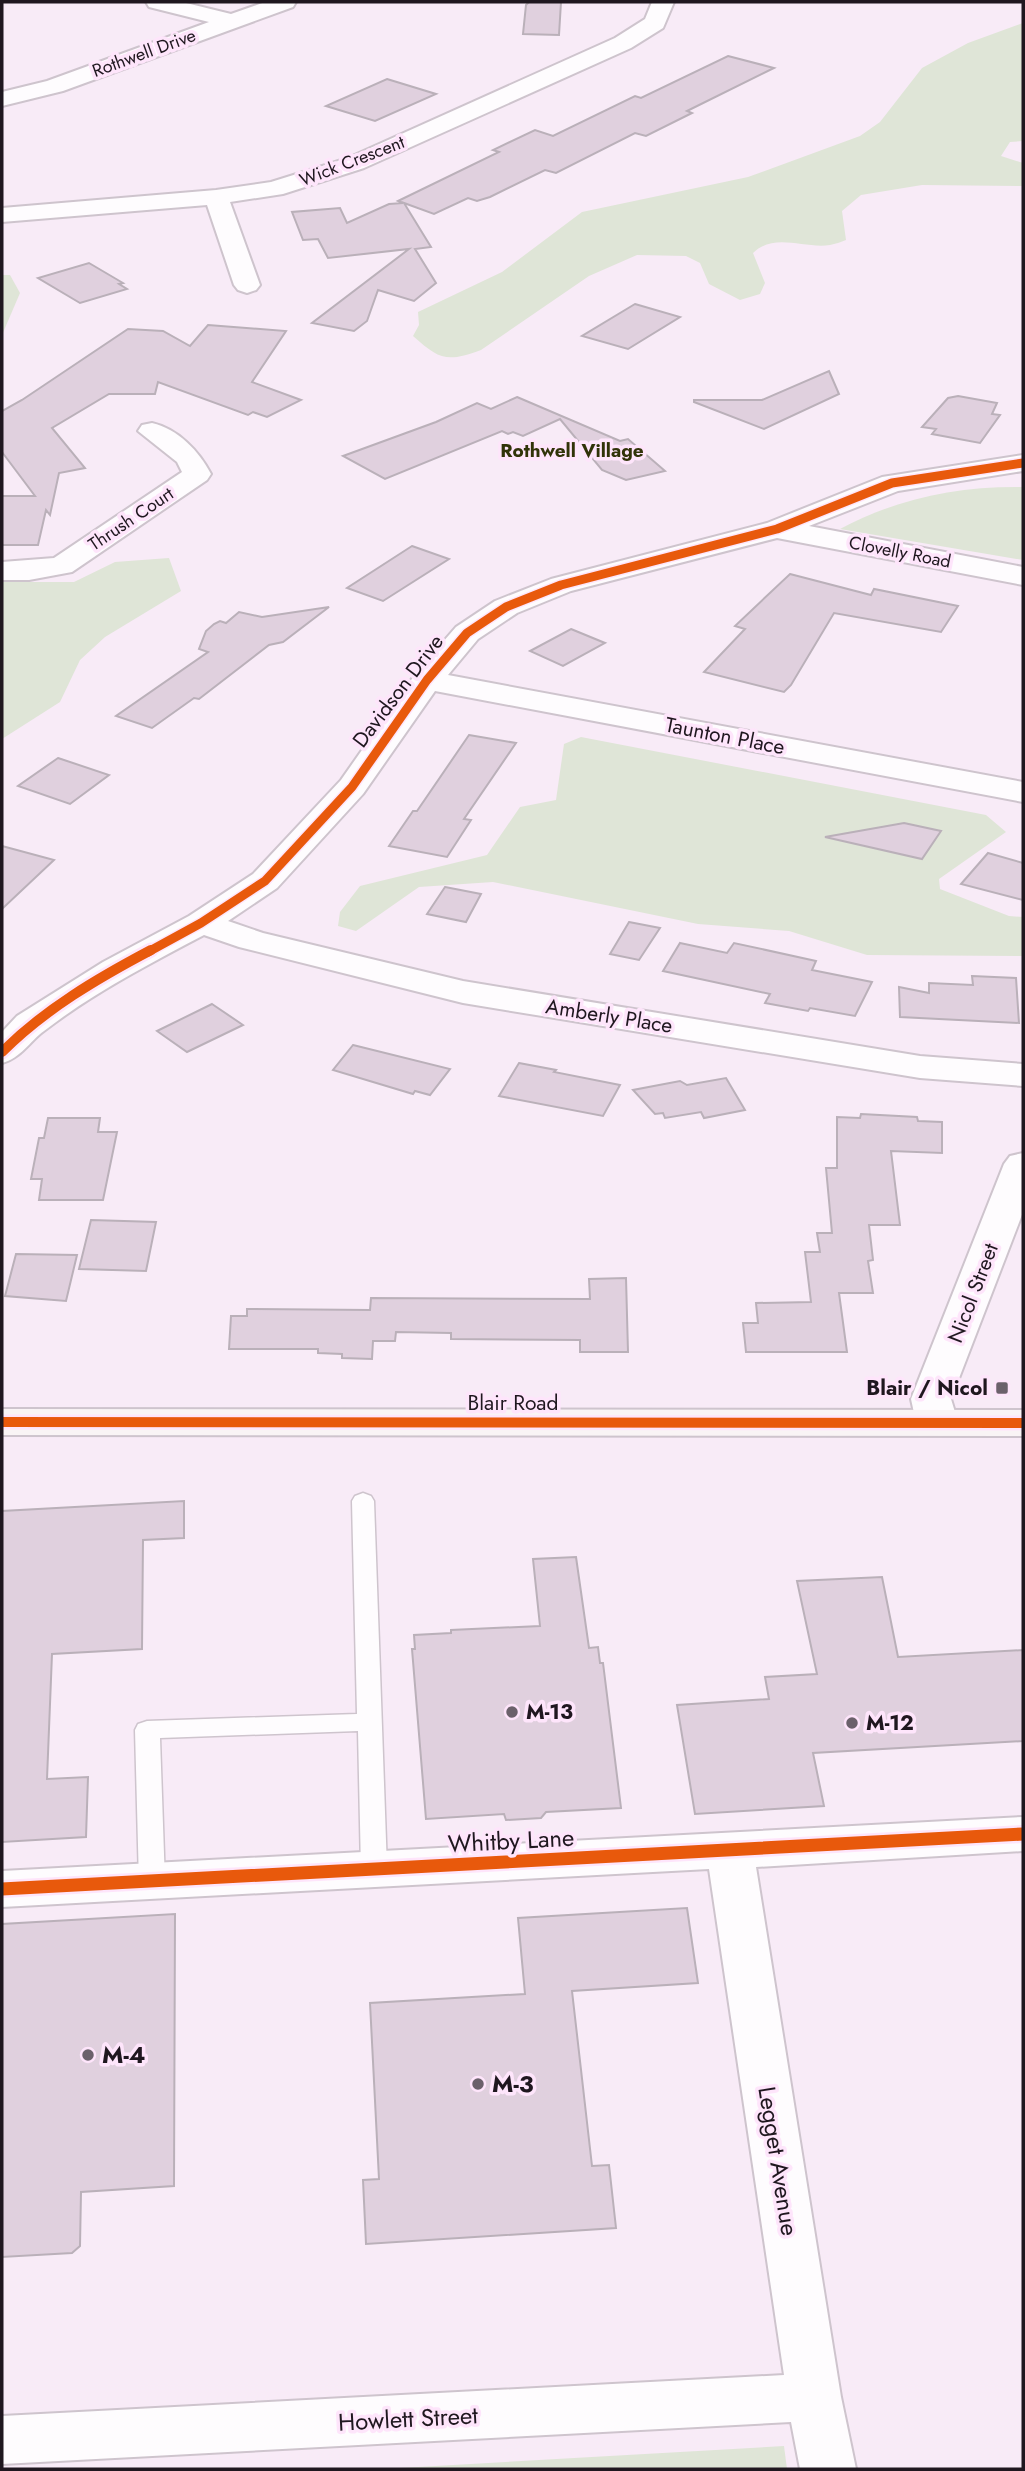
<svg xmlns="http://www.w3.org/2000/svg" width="1025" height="2471" viewBox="0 0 1025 2471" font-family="Jost,sans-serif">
	<rect width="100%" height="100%" fill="#f8ebf7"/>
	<!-- green -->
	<g fill="#dfe5d7">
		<path d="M1023 23V141L1010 142 1001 156 1023 163V186L922 185 861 195 842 211 846 240C841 242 835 244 830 245 804 249 774 232 753 253L765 283 760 294 740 300 709 284 700 263 686 256 637 255 589 276 481 350C446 363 439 359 413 336L419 325 418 312 502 272 582 212 748 177 860 136 880 122 922 68 968 43Z"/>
		<polygon points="2,275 10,275 20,293 2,335"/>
		<path d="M1023 487V560L840 529C898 498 958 486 1023 487Z"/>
		<polygon points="169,558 181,591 105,637 80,660 60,702 2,739 2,582 74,582 115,562"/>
		<polygon points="581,737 986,815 1006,832 939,879 940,889 1009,916 1023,917 1023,956 867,955 789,931 698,924 493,882 419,887 356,931 338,926 340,912 360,886 487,855 520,807 556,800 564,744"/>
		<polygon points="784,2446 787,2469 383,2469"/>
	</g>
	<!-- building -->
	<g fill="#e0d0de" stroke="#bab0b9" stroke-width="2">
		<polygon points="529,2 561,2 559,35 523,34 526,5"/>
		<polygon points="728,56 774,68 687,111 692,113 646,136 635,133 556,173 545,170 490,197 477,201 468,198 434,214 404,203 431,247 415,249 436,283 414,301 378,290 367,321 354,331 312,323 409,249 328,258 318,239 303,240 292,212 340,208 347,223 389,204 403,203 398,201 499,152 493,150 535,130 553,136 635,96 641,98"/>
		<polygon points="387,79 436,94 375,121 326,106"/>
		<polygon points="89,263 123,283 119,284 127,289 80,303 38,278"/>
		<polygon points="635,304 680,317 628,349 582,336"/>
		<polygon points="208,325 286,331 252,382 301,400 267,417 253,412 248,415 158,382 155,394 109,394 52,428 85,468 59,473 50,515 46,510 38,545 2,545 2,496 35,496 2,452 2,411 22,400 128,329 163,331 190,346"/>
		<polygon points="829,371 839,394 764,429 694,402 694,400 762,400"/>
		<polygon points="958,396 997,403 992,414 1000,415 980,443 932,434 936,429 922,427 948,398"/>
		<polygon points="517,397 620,441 628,439 665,471 626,480 602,470 560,419 523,436 513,432 508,434 502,431 385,479 343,456 436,422 477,403 491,409"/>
		<polygon points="412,546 449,559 383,601 347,588"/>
		<polygon points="790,574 871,595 874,589 958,606 941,632 834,613 791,685 784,692 704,672 745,629 735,626"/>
		<polygon points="329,607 283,642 269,645 199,699 194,698 152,728 116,716 208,652 199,649 206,631 214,624 220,621 226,623 239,612 262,617"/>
		<polygon points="571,629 605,643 563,666 530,651"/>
		<polygon points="469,735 516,743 464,819 471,820 447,857 389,846 413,811 417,811"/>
		<polygon points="58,758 109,775 70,804 18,786"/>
		<polygon points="904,823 941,831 922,859 825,837"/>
		<polygon points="2,846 54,860 2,909"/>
		<polygon points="988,853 1023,863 1023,900 961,884"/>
		<polygon points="445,887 481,894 466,922 427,914"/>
		<polygon points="629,922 660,928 639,960 610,954"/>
		<polygon points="680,943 727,953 734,943 816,961 812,970 872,982 855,1016 810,1008 808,1011 765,1003 770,994 663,971"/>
		<polygon points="972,976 1016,978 1019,1023 900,1017 899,987 929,993 929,983 973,985"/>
		<polygon points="212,1004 243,1025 187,1052 157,1031"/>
		<polygon points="353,1045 450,1069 430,1095 415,1091 413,1094 333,1070"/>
		<polygon points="519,1063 556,1070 554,1072 620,1085 603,1116 499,1096"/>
		<polygon points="726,1078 745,1110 704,1118 701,1112 665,1118 663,1113 655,1114 633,1090 680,1081 687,1085"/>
		<polygon points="861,1114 917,1117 918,1121 942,1122 942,1153 891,1151 900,1225 869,1225 873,1260 868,1261 873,1293 839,1293 847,1352 746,1352 743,1323 758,1323 756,1303 811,1302 805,1252 820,1252 817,1233 832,1233 826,1168 837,1168 837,1117 860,1118"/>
		<polygon points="48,1118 100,1118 98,1132 117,1132 103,1200 39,1200 42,1179 31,1179 39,1138 44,1138"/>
		<polygon points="91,1220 156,1222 146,1271 79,1269"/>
		<polygon points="16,1254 77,1255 66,1301 5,1296"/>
		<polygon points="626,1278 628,1352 580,1352 580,1340 451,1339 451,1333 396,1332 395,1341 373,1341 372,1359 342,1358 342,1354 318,1353 318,1349 229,1349 231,1316 247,1316 247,1309 370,1310 371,1298 590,1299 589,1279"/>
		<polygon points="184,1501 184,1538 143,1540 142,1649 52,1654 47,1779 88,1777 86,1837 2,1842 2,1511"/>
		<polygon points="576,1557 589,1648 598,1647 600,1663 603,1663 621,1808 546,1812 541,1818 506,1820 504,1814 426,1819 412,1649 415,1649 414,1635 451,1633 451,1630 540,1626 533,1559"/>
		<polygon points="882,1577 898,1657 1023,1650 1023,1741 813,1753 824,1806 695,1814 677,1705 769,1699 765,1677 817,1674 797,1581"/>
		<polygon points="687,1908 698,1983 572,1991 592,2166 609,2165 616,2228 366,2244 363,2180 379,2179 370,2003 525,1994 518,1918"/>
		<polygon points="175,1914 174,2186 81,2192 80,2246 72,2253 2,2257 2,1924"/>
	</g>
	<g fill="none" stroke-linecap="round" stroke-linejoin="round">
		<!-- lane casing -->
		<g stroke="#cec4cd" stroke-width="3">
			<polygon id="lane" points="363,1493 371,1496 374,1501 387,1869 383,1876 374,1879 365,1876 361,1869 358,1731 160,1738 165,1883 161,1890 152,1893 143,1890 139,1883 135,1730 138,1724 147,1721 357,1714 352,1501 355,1496"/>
		</g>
		<!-- street casing -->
		<g stroke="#cec4cd" stroke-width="4">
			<g id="street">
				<polygon points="146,2 182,2 231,14 265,2 296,2 293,7 63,91 2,106 2,92 47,81 209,22 149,7"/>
				<polygon points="652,2 674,2 663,28 631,48 364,168 283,194 230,202 260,285 256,290 247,293 238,290 234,285 207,205 2,222 2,208 216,190 271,182 348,158 615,38 645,19"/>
				<path d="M152 423C178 429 199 451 211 474L207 480 72 572 29 580H2V562L54 558 182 472 177 462 138 431 142 425Z"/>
				<path d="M1023 455V471L898 491 809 526 1023 567V585L777 538 571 591 517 613 478 639 448 675 1023 782V802L435 691 363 794 277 888 228 921 263 933 463 981 920 1056 1023 1064V1086L920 1078 463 1003 239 947 204 935C149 964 93 993 44 1031 29 1042 21 1058 2 1063V1032L17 1016 103 962 189 916 253 874 341 780 416 673 456 627 495 601 551 579 767 523 882 477Z"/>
				<polygon points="1023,1153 1023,1212 951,1399 958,1422 952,1432 937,1435 922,1432 916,1422 911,1399 1004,1164 1010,1156"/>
				<polygon points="1023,1817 1023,1851 756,1867 841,2397 856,2469 800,2469 791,2422 2,2464 2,2416 784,2375 709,1869 2,1907 2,1871"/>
			</g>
		</g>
		<!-- secondary casing -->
		<g stroke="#cec4cd" stroke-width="4">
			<polygon id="secondary" points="2,1409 1023,1410 1023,1436 2,1435"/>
		</g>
		<!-- lane -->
		<use href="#lane" fill="#fefcfe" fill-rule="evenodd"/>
		<!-- street -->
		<use href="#street" fill="#fefcfe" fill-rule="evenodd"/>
		<!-- secondary -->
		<use href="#secondary" fill="#f9f4f5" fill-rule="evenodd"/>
		<!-- cycleway-far2 casing -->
		<g stroke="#fee5fb" stroke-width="12">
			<polyline id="cycleway-far2" points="148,952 201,923 265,881 352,787 427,680 467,633 506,607 561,585 777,529 892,483 1023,463"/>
		</g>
		<!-- cycleway-far1 casing -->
		<g stroke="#fee5fb" stroke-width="15">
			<g id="cycleway-far1">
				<path d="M2 1052C45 1009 98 978 151 950"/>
				<polyline points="2,1422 1023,1423"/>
			</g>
		</g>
		<!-- cycleway casing -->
		<g stroke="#fee5fb" stroke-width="18">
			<polyline id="cycleway" points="2,1889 1023,1834"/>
		</g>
		<!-- cycleway-far2 -->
		<use href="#cycleway-far2" stroke="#e8590c" stroke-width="9"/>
		<!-- cycleway-far1 -->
		<use href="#cycleway-far1" stroke="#e8590c" stroke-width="10"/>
		<!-- cycleway -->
		<use href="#cycleway" stroke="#e8590c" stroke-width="13"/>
	</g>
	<!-- markers -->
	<g fill="#6b616b" stroke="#fee5fb" stroke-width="2.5">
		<rect x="995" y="1381" width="14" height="14" rx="3.5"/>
		<circle cx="512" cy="1712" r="7"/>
		<circle cx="852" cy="1723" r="7"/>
		<circle cx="88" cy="2055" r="7"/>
		<circle cx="478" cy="2084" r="7"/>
	</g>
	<g text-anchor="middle" stroke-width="7" stroke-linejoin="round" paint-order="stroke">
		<!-- far-street labels -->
		<g font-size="18" fill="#1f171f" stroke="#fee5fb">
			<text transform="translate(144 53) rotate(-20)" y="6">Rothwell Drive</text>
			<text transform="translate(352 161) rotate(-21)" y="6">Wick Crescent</text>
			<text transform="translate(131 519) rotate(-34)" y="6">Thrush Court</text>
			<text transform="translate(900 552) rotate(11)" y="6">Clovelly Road</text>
		</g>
		<!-- far-neighbourhood labels -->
		<g font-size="19" font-weight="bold" fill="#313309" stroke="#fee5fb">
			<text x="572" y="457">Rothwell Village</text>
		</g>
		<!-- street labels -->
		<g font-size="21" fill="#1f171f" stroke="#fee5fb">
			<text transform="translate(398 691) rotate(-53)" y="7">Davidson Drive</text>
			<text transform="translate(725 736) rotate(11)" y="7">Taunton Place</text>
			<text transform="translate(609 1016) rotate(9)" y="7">Amberly Place</text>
			<text transform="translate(973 1293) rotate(-69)" y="7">Nicol Street</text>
			<text x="513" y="1410">Blair Road</text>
		</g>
		<!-- poi labels -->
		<g font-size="21" font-weight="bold" fill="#1f171f" stroke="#fee5fb" text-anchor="start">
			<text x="988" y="1395" text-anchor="end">Blair / Nicol</text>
			<text x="526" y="1719">M-13</text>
			<text x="866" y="1730">M-12</text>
		</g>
		<!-- near-street labels -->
		<g font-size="24" fill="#1f171f" stroke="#fee5fb">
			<text transform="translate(511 1841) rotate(-3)" y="8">Whitby Lane</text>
			<text transform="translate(778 2161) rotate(81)" y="8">Legget Avenue</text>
			<text transform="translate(408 2419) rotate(-3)" y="8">Howlett Street</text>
		</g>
		<!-- near-poi labels -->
		<g font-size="24" font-weight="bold" fill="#1f171f" stroke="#fee5fb" text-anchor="start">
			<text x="102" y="2063">M-4</text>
			<text x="492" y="2092">M-3</text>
		</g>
	</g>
	<!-- border -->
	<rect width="1025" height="2471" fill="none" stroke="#1f171f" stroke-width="7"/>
</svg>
